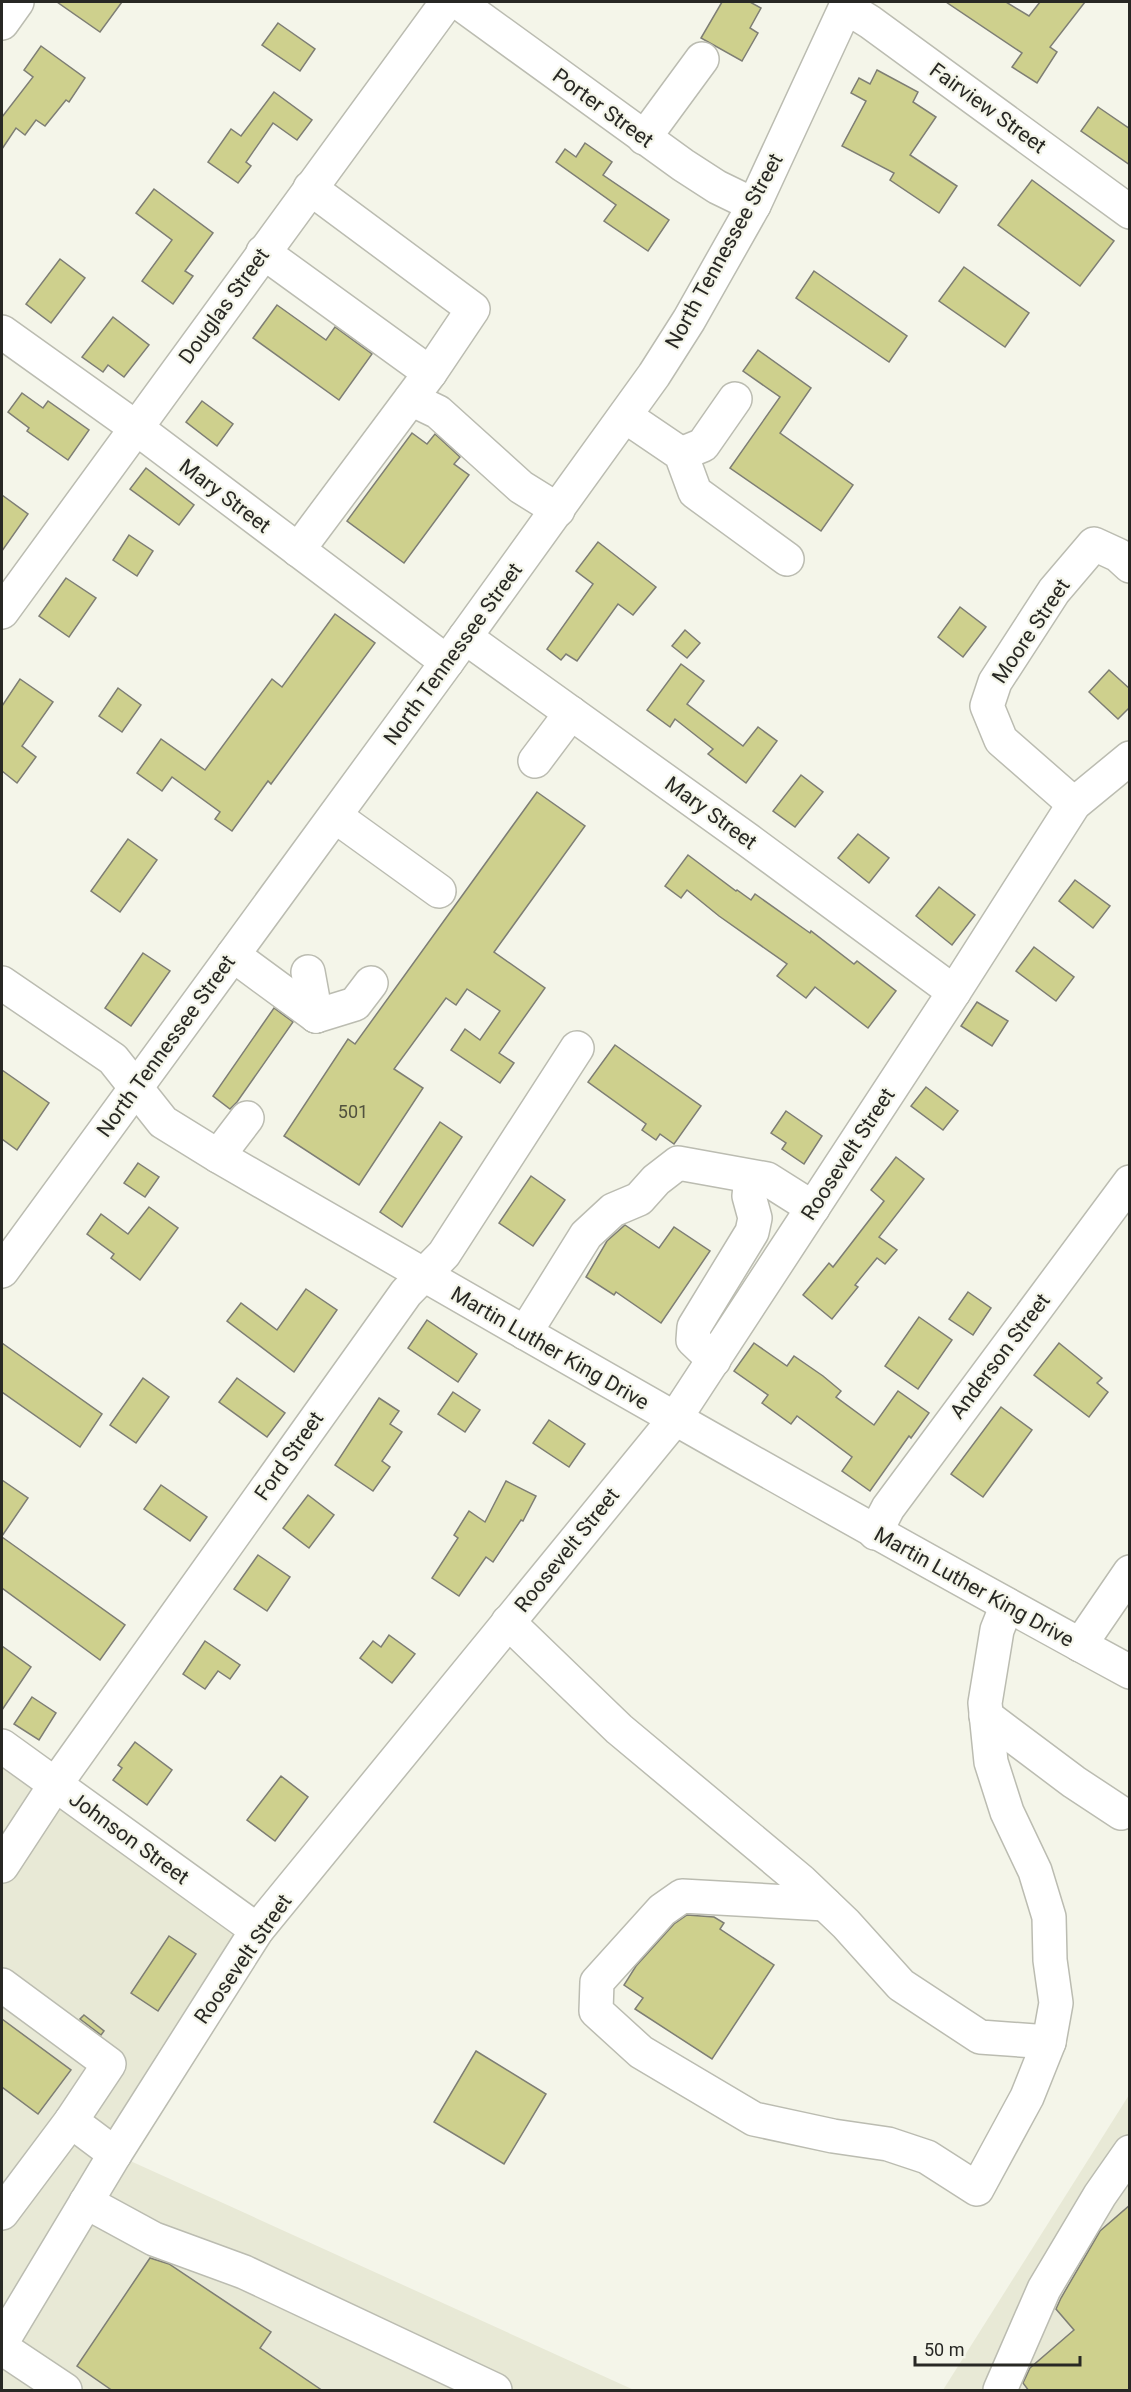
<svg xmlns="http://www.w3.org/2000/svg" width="1131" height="2392" viewBox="0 0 1131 2392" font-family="Roboto,sans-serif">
	<rect width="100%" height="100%" fill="#f4f5e9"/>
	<!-- built -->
	<g fill="#e8e9d6">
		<polygon points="2,1751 257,1930 115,2154 634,2390 2,2390"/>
		<polygon points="1129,2095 1129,2390 943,2390"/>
	</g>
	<!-- building -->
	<g fill="#ced08d" stroke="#7e7e74" stroke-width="1.5">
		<polygon points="57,2 122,2 100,32"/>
		<polygon points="722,2 750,2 761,8 750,28 758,33 742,61 701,38"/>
		<polygon points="946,2 1006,2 1029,16 1040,2 1085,2 1050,47 1057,52 1037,83 1012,67 1022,53"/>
		<polygon points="278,23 315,49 300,71 262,45"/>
		<polygon points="41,46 85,78 69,102 66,100 45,126 36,120 25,135 16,128 2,149 2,117 33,77 24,70"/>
		<polygon points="877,70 918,92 913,102 936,117 910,155 957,186 939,213 890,180 894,173 842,146 866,101 851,93 859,78 870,84"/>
		<polygon points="274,92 312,120 297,140 273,123 246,162 251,166 238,183 208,162 231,129 241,136"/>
		<polygon points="1098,107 1130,129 1130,165 1081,131"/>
		<polygon points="585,143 612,162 603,175 669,220 648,251 604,221 616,205 556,162 565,149 576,157"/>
		<polygon points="1032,180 1114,241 1080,286 998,225"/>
		<polygon points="154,189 213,233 185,271 193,276 173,304 142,281 172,240 136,213"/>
		<polygon points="60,259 85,278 51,323 26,304"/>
		<polygon points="964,267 1029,313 1005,347 939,301"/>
		<polygon points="814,271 907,336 889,362 796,298"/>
		<polygon points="277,305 326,340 335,327 372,354 339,400 253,338"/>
		<polygon points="113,317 149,345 124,377 108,365 103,372 82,357"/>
		<polygon points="758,350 811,388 780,433 853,485 821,531 730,468 780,397 743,371"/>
		<polygon points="22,393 43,408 48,401 89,430 68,460 27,431 29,428 8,412"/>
		<polygon points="202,401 233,424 217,446 186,422"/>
		<polygon points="412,433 427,444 435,434 460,457 454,464 469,475 404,563 347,521"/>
		<polygon points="146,468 194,505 179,525 130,489"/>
		<polygon points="2,495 28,514 2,551"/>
		<polygon points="129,535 153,551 137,576 113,560"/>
		<polygon points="598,542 656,587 633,615 618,604 577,661 566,654 561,660 547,649 593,584 576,571"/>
		<polygon points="66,578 96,598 69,637 39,616"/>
		<polygon points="960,607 986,627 963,657 938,637"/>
		<polygon points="335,614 375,643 271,784 268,781 232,831 215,819 220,812 172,777 162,791 137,773 161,739 205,770 272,679 282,687"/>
		<polygon points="685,630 700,643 687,658 672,646"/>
		<polygon points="681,664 704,681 687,704 743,746 758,727 777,741 746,783 708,754 713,749 675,719 670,727 647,710"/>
		<polygon points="1109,670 1130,689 1130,707 1118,719 1089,692"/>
		<polygon points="20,679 53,702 22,746 36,757 17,783 2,771 2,706"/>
		<polygon points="118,688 141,705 122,732 99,716"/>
		<polygon points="801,775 823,792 795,827 773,811"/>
		<polygon points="537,792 585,826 494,952 545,988 499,1053 514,1063 500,1083 451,1050 465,1029 480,1040 500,1011 467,989 456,1005 446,998 394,1069 423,1088 359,1185 284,1136 348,1039 355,1044"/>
		<polygon points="858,834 889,858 869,883 838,858"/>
		<polygon points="128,839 157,860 120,912 91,891"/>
		<polygon points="688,855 736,891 737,890 751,900 755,894 810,933 811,931 854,964 857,961 896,991 868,1028 815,987 806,998 777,976 787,964 719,916 687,890 681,898 665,886"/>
		<polygon points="1075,880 1110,906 1093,928 1059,901"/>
		<polygon points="939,887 975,915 952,945 916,916"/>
		<polygon points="1034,947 1074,977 1056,1001 1016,971"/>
		<polygon points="143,953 170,971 131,1026 105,1008"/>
		<polygon points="977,1002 1008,1021 992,1046 961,1026"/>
		<polygon points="274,1008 293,1022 237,1102 230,1109 213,1096"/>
		<polygon points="615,1045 701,1106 674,1144 660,1134 656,1140 642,1130 646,1124 588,1082"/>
		<polygon points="2,1070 49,1103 17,1150 2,1139"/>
		<polygon points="926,1087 958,1111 943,1130 911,1106"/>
		<polygon points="786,1111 822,1136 804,1164 782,1149 786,1143 771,1133"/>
		<polygon points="440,1122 462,1137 402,1227 380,1212"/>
		<polygon points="896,1157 924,1179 879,1237 897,1250 885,1264 877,1258 855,1285 858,1287 832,1319 803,1295 829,1263 833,1267 884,1201 871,1190"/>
		<polygon points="138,1163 159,1177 145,1197 124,1183"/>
		<polygon points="531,1176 565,1200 533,1246 499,1223"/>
		<polygon points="149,1207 178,1228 140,1280 111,1258 114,1254 87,1234 101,1214 128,1234"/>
		<polygon points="625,1225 659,1248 674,1227 710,1251 661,1323 616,1292 614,1295 586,1277 607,1241"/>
		<polygon points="306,1289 337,1310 294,1372 227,1321 241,1303 277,1330"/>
		<polygon points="968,1292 991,1308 973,1335 949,1319"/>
		<polygon points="919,1317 952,1340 918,1389 885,1366"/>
		<polygon points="427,1320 477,1354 458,1382 408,1348"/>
		<polygon points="2,1343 102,1414 80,1447 2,1392"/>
		<polygon points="754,1343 787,1366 794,1356 823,1376 841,1391 836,1397 874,1425 898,1391 929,1413 911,1438 909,1436 870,1491 842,1471 852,1457 797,1416 791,1424 762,1403 768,1395 734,1371"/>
		<polygon points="1059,1343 1102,1378 1097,1383 1108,1392 1089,1417 1034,1375"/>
		<polygon points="143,1378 169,1397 136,1443 110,1425"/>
		<polygon points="237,1378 285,1413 267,1437 219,1402"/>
		<polygon points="453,1392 480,1410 465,1432 438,1414"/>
		<polygon points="379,1398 399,1411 390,1424 402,1432 382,1461 390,1467 373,1491 335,1465"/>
		<polygon points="1001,1407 1032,1430 983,1497 951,1474"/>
		<polygon points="549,1420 585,1444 569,1467 533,1443"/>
		<polygon points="2,1480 28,1498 2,1536"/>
		<polygon points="506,1481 536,1496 523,1521 521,1520 493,1562 486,1557 459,1596 432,1578 458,1538 454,1535 469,1511 485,1522"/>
		<polygon points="161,1485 207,1517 190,1541 144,1509"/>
		<polygon points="308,1495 334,1515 309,1548 283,1528"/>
		<polygon points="2,1537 125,1625 100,1660 2,1588"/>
		<polygon points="258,1555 290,1577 267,1611 234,1589"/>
		<polygon points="389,1635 415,1654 392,1683 360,1658 373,1641 381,1647"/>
		<polygon points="205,1641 240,1665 230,1679 218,1671 205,1689 183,1674"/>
		<polygon points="2,1646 31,1667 2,1710"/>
		<polygon points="32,1697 56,1713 39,1740 14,1724"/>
		<polygon points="135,1742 172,1770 147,1805 113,1780 122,1768 118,1765"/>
		<polygon points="281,1776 308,1797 275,1841 247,1820"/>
		<polygon points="687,1915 714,1917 724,1923 720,1929 774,1965 712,2059 635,2009 643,1998 624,1985 636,1966 674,1924"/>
		<polygon points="169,1936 196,1954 158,2011 131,1993"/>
		<polygon points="84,2015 104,2031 101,2035 80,2019"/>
		<polygon points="2,2019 71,2070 38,2114 2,2087"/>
		<polygon points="476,2051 546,2094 504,2164 434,2122"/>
		<polygon points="1130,2205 1130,2391 1029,2391 1023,2383 1030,2368 1074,2330 1056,2309 1061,2298 1100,2231"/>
		<polygon points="150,2258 169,2264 271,2332 260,2348 323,2391 113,2391 77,2366"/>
	</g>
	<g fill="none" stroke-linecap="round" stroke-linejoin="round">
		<!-- minor casing -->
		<g stroke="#bbbcb1" stroke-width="36">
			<g id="minor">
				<polyline points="458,2 683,165 717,187 754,205"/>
				<polyline points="846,7 870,22 1130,212"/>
				<polyline points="2,23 17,2"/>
				<polyline points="644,138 702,59"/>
				<polyline points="263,252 430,373"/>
				<polyline points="2,332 135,427 447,662"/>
				<polyline points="411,399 438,412 521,487 558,510"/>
				<polyline points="625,416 681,454 695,492 787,559"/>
				<polyline points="681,454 703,445 735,399"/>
				<polyline points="298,550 430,373 473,309 310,188"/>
				<polyline points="2,612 447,2"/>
				<polyline points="465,637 748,840 954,992"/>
				<polyline points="535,761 571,713"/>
				<polyline points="1074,804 1001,740 987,706 995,682 1054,591 1094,544 1118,555 1130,566"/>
				<polyline points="335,816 439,891"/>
				<polyline points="233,955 316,1016"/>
				<polyline points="308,972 316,1016"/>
				<path d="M2 983 113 1059 163 1122 218 1156C521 1331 823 1505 1130 1672"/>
				<polyline points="316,1016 355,1004 371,983"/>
				<polyline points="218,1156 247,1118"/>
				<polyline points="525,1333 586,1235 613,1210 639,1199 656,1180 678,1163 767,1179 813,1208"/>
				<polyline points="714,1360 693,1340 694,1327 752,1232 755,1218 749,1196 751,1177"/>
				<polyline points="875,1533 888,1508 1130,1182"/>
				<polyline points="508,1622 619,1729 801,1881 846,1924 901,1985 980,2037 1049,2042"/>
				<polyline points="1080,1645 1130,1572"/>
				<polyline points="986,1716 1074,1782 1121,1813"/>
				<polyline points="2,1746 257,1930"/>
				<polyline points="2,1866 55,1785 406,1293 444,1254 577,1048"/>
				<polyline points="825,1904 682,1896 662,1910 597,1982 596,2011 641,2052 754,2119 833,2136 888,2144 927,2157 977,2189 1027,2097 1049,2042 1056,2003 1050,1960 1049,1917 1035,1871 1007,1812 991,1762 985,1703 997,1630 1007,1605"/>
				<polyline points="2,1985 109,2064 71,2121 115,2154"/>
				<polyline points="86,2202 154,2239 244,2272 495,2390"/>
				<polyline points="2,2213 71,2121"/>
				<polyline points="2,2342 115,2154 257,1930 674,1420 954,992 1074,804 1130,758"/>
				<polyline points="2,2348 65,2390"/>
				<polyline points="1000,2390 1044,2289 1100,2195 1130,2152"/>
			</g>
		</g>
		<!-- major casing -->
		<g stroke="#bbbcb1" stroke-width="36">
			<polyline id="major" points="2,1271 447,662 654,375 689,320 754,205 848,2"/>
		</g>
		<!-- minor -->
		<use href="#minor" stroke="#fff" stroke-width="33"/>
		<!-- major -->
		<use href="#major" stroke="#fff" stroke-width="33"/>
	</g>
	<g text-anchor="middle" stroke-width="4.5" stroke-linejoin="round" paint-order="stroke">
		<!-- number labels -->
		<g font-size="18" fill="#52523e">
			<text x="353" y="1118">501</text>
		</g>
		<!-- street labels -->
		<g font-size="21" fill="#282824" stroke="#f4f5e9">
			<text transform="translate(603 108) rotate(36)" y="7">Porter Street</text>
			<text transform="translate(988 108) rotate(36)" y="7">Fairview Street</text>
			<text transform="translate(724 251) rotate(-61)" y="7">North Tennessee Street</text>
			<text transform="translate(224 306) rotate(-54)" y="7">Douglas Street</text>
			<text transform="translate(225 496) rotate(37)" y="7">Mary Street</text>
			<text transform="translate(1031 631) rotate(-56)" y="7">Moore Street</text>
			<text transform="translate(453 654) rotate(-54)" y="7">North Tennessee Street</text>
			<text transform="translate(711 813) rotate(36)" y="7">Mary Street</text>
			<text transform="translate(166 1046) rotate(-54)" y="7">North Tennessee Street</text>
			<text transform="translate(848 1154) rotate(-57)" y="7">Roosevelt Street</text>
			<text transform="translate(550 1348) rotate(30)" y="7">Martin Luther King Drive</text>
			<text transform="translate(1000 1356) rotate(-53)" y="7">Anderson Street</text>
			<text transform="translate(289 1456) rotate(-55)" y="7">Ford Street</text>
			<text transform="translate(567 1550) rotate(-51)" y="7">Roosevelt Street</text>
			<text transform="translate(974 1587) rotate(29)" y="7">Martin Luther King Drive</text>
			<text transform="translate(129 1838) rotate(36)" y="7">Johnson Street</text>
			<text transform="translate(243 1959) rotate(-55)" y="7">Roosevelt Street</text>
		</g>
	</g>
	<!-- border -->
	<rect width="1131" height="2392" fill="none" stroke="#282824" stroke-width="6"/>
	<!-- scale -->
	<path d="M915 2356v9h165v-9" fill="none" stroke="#282824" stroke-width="3"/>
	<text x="924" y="2356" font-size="18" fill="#282824" stroke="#f4f5e9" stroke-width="4.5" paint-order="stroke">50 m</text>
</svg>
